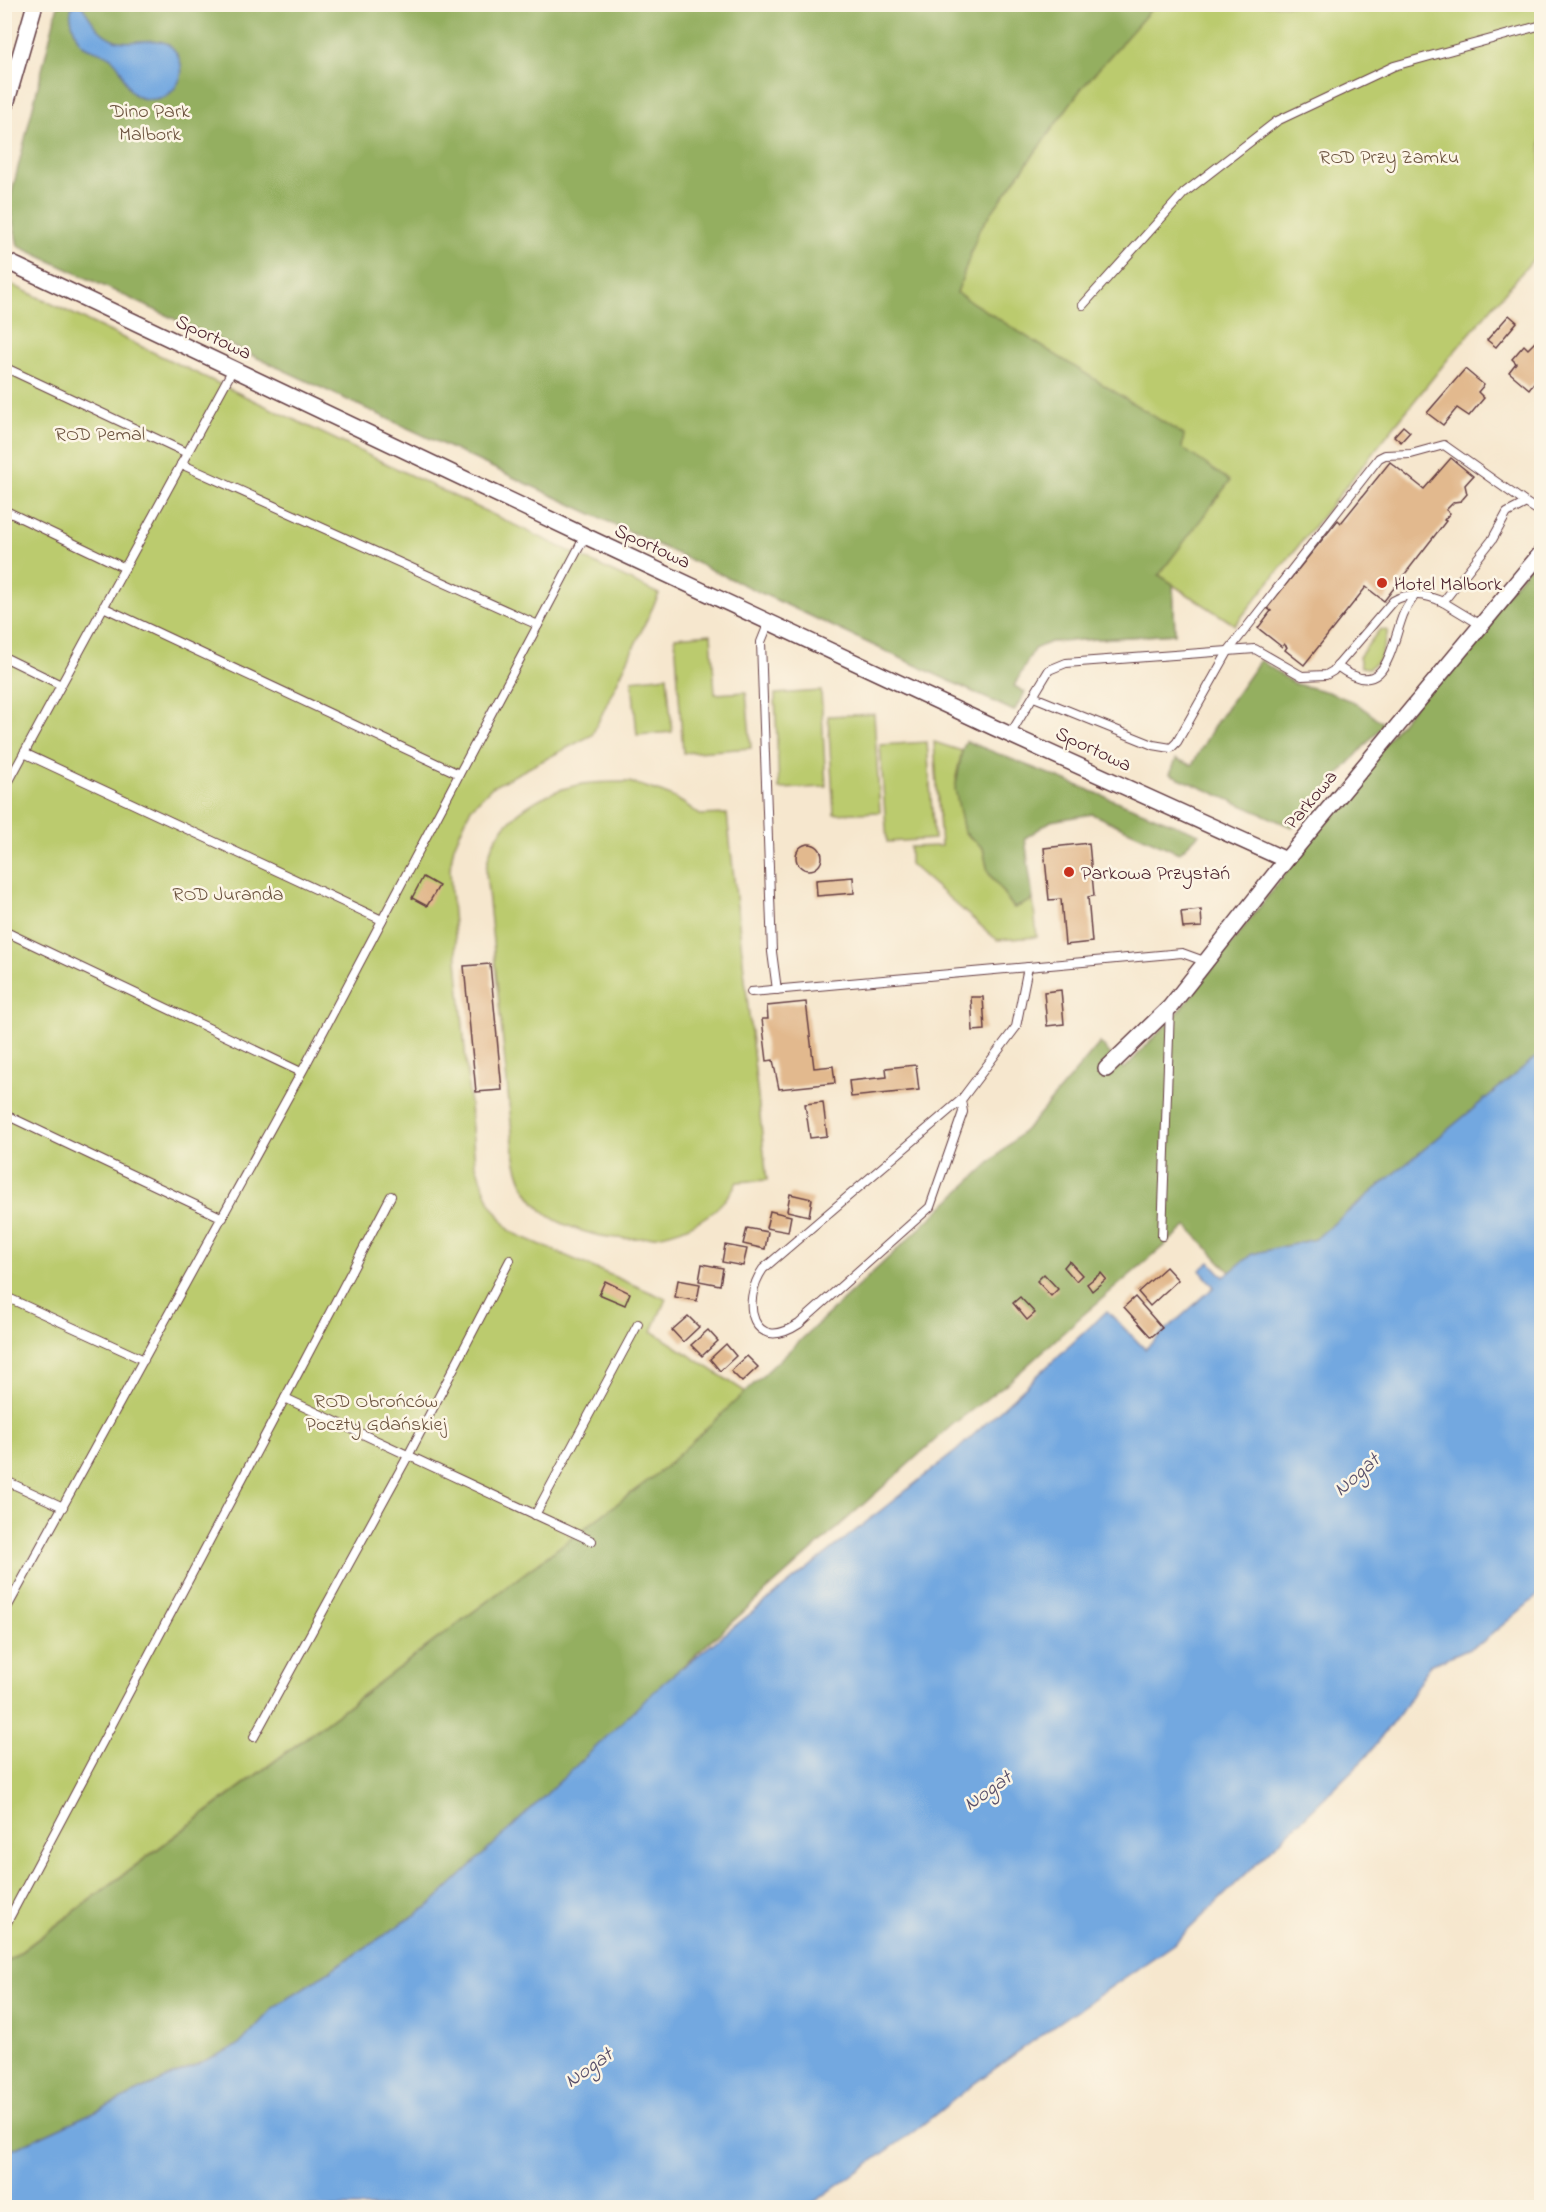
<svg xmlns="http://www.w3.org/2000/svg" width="1546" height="2212" viewBox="0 0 1546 2212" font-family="'Indie Flower',sans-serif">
	<rect width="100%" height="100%" fill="#fcf5e5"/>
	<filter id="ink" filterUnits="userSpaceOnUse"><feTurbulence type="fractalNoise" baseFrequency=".0167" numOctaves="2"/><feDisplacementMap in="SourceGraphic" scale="12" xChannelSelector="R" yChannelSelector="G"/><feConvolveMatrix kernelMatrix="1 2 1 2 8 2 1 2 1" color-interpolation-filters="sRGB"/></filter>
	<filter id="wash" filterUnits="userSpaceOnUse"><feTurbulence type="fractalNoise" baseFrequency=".008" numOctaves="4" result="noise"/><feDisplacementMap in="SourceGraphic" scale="24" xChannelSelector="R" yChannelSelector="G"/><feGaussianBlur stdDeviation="1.35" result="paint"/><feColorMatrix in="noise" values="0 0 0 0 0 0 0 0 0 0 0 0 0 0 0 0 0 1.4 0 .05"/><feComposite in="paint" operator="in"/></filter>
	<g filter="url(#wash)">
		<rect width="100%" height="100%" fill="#f6e7ce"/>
		<!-- green -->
		<g fill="#bbcb6e" stroke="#82754c" stroke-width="1.5">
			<polygon points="308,5 1541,5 1541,250 1448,359 1235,625 1173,585 1175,634 1050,642 1034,649 1014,686 1025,692 1014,711 206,334"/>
			<polygon points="4,281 659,594 592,735 492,787 471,808 454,846 450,867 451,891 475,1163 490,1203 511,1232 666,1299 652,1331 746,1392 662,1470 4,1964"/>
			<polygon points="1380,629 1388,631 1380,659 1369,668 1361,667 1359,657"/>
			<polygon points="711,634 715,694 746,692 751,748 683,753 675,637"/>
			<polygon points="667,676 672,732 637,735 632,680"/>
			<polygon points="821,691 826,787 779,789 775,694"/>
			<polygon points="874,714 880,812 834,814 828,716"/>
			<polygon points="927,742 934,839 887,842 880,745"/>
			<polygon points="934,742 962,751 956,777 964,832 983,848 988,872 1014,908 1033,900 1037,937 997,940 910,864 910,847 941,846"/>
			<path d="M629 782C660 791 675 795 700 815L727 814 767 1180 737 1182C709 1235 636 1249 582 1231 568 1226 553 1221 542 1210 525 1194 518 1176 514 1153L486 872C489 823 538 792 583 784 598 782 614 782 629 782Z"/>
		</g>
		<!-- forest -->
		<g fill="#94af61" stroke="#6f6746" stroke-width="1.5">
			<polygon points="58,5 1155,5 1081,89 979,230 957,293 1184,435 1182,448 1230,481 1159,575 1173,584 1175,634 1050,642 1034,649 1014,686 1025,692 1014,711 18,246 9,204"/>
			<polygon points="1541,552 1541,1053 1315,1239 1252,1254 1230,1272 1187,1226 1076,1321 1010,1381 952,1425 665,1682 429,1906 274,2007 239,2045 5,2153 5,1964 662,1470 1031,1124 1100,1043 1124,1069 1182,1008 1402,721"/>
			<polygon points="1260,660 1293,683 1328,692 1356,703 1384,724 1292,827 1170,774 1176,759 1192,765 1216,723"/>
			<polygon points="966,741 1199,834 1179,853 1092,814 1051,821 1025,838 1033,900 1014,908 988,872 983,848 964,832 955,789 962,751"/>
		</g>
		<!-- water -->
		<g fill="#73a8e0" stroke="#5e6486" stroke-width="1.5">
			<path d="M73 5H81C91 18 97 34 115 40 137 48 170 25 181 64 183 73 180 82 174 89 169 96 163 98 155 99 120 102 129 71 112 59 93 44 81 56 73 26 71 18 69 12 73 5Z"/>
			<polygon points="1541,1053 1541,1593 1481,1643 1430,1665 1401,1712 1366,1757 1175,1943 1044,2033 975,2083 912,2133 807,2207 5,2207 5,2153 239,2045 274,2007 429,1906 664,1682 956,1451 1107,1311 1145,1349 1214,1287 1200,1270 1210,1262 1224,1277 1252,1254 1315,1239"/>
		</g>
		<g id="blocks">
			<!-- building -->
			<g fill="#e2b98e">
				<polygon points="1509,315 1517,322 1496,347 1487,340"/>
				<polygon points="1537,340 1542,344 1542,385 1536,380 1529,389 1509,372 1516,363 1512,359 1524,345 1528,349"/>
				<polygon points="1465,369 1484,385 1478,392 1484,398 1469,416 1457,408 1443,425 1427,413"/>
				<polygon points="1403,426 1410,432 1401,442 1394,436"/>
				<polygon points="1451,458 1473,476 1465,485 1467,494 1461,501 1454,502 1446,510 1450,513 1444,520 1446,521 1384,601 1366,587 1304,665 1285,650 1287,647 1284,644 1282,647 1258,628 1271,611 1267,608 1338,520 1341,523 1390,462 1424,489"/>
				<polygon points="1089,843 1094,896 1088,897 1092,942 1065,945 1061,899 1049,900 1044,848"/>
				<circle cx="809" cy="857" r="13"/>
				<polygon points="423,877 439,886 427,906 412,898"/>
				<polygon points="853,877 854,893 817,896 816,880"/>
				<polygon points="1201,910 1202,927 1183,928 1181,912"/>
				<polygon points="490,964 502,1090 476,1092 464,966"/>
				<polygon points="1061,990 1064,1024 1047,1026 1044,992"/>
				<polygon points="971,997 983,997 985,1030 973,1031"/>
				<polygon points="806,1002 814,1068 833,1066 835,1083 779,1089 773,1060 767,1061 762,1019 768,1019 767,1006"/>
				<polygon points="916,1065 919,1090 851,1097 849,1081 887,1077 886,1068"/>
				<polygon points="823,1102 827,1136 810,1138 805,1104"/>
				<polygon points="790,1194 812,1199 809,1216 787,1211"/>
				<polygon points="770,1211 791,1216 788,1232 766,1228"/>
				<polygon points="747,1228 768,1232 765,1249 743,1244"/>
				<polygon points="725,1245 747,1249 743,1266 722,1262"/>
				<polygon points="1069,1261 1082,1275 1076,1281 1064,1267"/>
				<polygon points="702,1264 723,1268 720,1285 699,1281"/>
				<polygon points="1166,1267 1178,1280 1150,1306 1138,1292"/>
				<polygon points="1101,1273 1106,1279 1092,1291 1087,1284"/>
				<polygon points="1044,1274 1058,1289 1051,1296 1037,1281"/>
				<polygon points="678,1280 700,1284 697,1301 675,1297"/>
				<polygon points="605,1281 630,1293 625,1305 599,1294"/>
				<polygon points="1020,1297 1035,1313 1027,1320 1013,1303"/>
				<polygon points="1135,1297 1162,1328 1151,1337 1124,1307"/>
				<polygon points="688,1316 699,1327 683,1342 672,1330"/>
				<polygon points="708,1330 718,1341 702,1356 691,1345"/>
				<polygon points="726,1344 736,1356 720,1371 710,1359"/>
				<polygon points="747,1356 758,1367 742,1382 731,1371"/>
			</g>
		</g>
	</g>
	<g filter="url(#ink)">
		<use href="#blocks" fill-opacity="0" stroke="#643d43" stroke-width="1.5"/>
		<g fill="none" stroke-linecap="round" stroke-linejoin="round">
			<!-- service casing -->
			<g stroke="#643d43" stroke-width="10">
				<g id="service">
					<polyline points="1083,305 1184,193 1277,121 1394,66 1542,25"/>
					<polyline points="4,367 187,453"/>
					<polyline points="181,464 538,625"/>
					<polyline points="4,510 125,568"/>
					<polyline points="103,607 459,774"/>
					<polyline points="769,622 761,642 772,952 777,990"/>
					<polyline points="1481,625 1443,602 1492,540 1507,513 1526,503 1542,513"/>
					<polyline points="4,657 61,685"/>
					<path d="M1337 666C1386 703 1390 649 1403 615 1406 608 1411 601 1415 595"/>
					<polyline points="1034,697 1153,745 1171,748 1177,742 1229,650 1379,458 1385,455 1411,454 1444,445 1526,503"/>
					<path d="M1011 733 1049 670 1066 663 1255 649 1302 676 1326 675 1333 671 1393 601C1410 592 1425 594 1443 602"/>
					<polyline points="24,753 382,920"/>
					<polyline points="4,790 233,369"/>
					<polyline points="4,931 301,1072"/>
					<polyline points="751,992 1182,953 1204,961"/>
					<path d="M961 1100 963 1112 930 1207 799 1324C752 1355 740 1302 763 1269L961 1100 1016 1027 1028 967"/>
					<polyline points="4,1114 223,1218"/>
					<polyline points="1162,1236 1170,1008"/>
					<polyline points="4,1296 144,1360"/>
					<polyline points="285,1398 391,1196"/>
					<polyline points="4,1480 63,1507"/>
					<polyline points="535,1515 638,1324"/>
					<polyline points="4,1613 304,1068 585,536"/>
					<polyline points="254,1737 408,1456 510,1260"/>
					<polyline points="4,1928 285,1398 592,1541"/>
				</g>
			</g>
			<!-- minor casing -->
			<g stroke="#643d43" stroke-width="18">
				<g id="minor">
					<polyline points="4,111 35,4"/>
					<polyline points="4,260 585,536 993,727 1286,860"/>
					<polyline points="1106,1069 1170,1007 1286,860 1542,552"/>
				</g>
			</g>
			<!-- service -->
			<use href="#service" stroke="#fff" stroke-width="8"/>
			<!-- minor -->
			<use href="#minor" stroke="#fff" stroke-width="15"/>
		</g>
	</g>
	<!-- markers -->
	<g fill="#c8321e" stroke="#fcf5e5" stroke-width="2">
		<circle cx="1382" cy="583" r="6"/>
		<circle cx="1069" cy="872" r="6"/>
	</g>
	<g text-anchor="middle" stroke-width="5" stroke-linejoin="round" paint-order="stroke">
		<!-- park labels -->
		<g font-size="20" fill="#6c533f" stroke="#fcf5e5">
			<text x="150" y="117">Dino Park<tspan x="150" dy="23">Malbork</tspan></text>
			<text x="1389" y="163">ROD Przy Zamku</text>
			<text x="100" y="440">ROD Pemal</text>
			<text x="228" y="900">ROD Juranda</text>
			<text x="376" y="1407">ROD Obrońców<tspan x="376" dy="23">Poczty Gdańskiej</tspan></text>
		</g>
		<!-- street labels -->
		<g font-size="20" fill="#4a1f2b" stroke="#fcf5e5">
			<text transform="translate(214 336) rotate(25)" y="7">Sportowa</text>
			<text transform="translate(653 545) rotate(25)" y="7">Sportowa</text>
			<text transform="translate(1094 748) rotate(25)" y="7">Sportowa</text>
			<text transform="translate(1310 799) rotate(-50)" y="7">Parkowa</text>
		</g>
		<!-- poi labels -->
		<g font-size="20" fill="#4a1f2b" stroke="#fcf5e5" text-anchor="start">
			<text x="1394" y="590">Hotel Malbork</text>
			<text x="1081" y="879">Parkowa Przystań</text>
		</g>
		<!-- water labels -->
		<g font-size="21" font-style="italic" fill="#584f6a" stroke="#fcf5e5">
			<text transform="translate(1356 1474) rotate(-41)" y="7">Nogat</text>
			<text transform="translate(987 1790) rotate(-35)" y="7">Nogat</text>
			<text transform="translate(588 2067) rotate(-35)" y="7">Nogat</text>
		</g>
	</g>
	<!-- margin -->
	<rect width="1546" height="2212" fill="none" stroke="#fcf5e5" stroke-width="24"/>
</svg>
